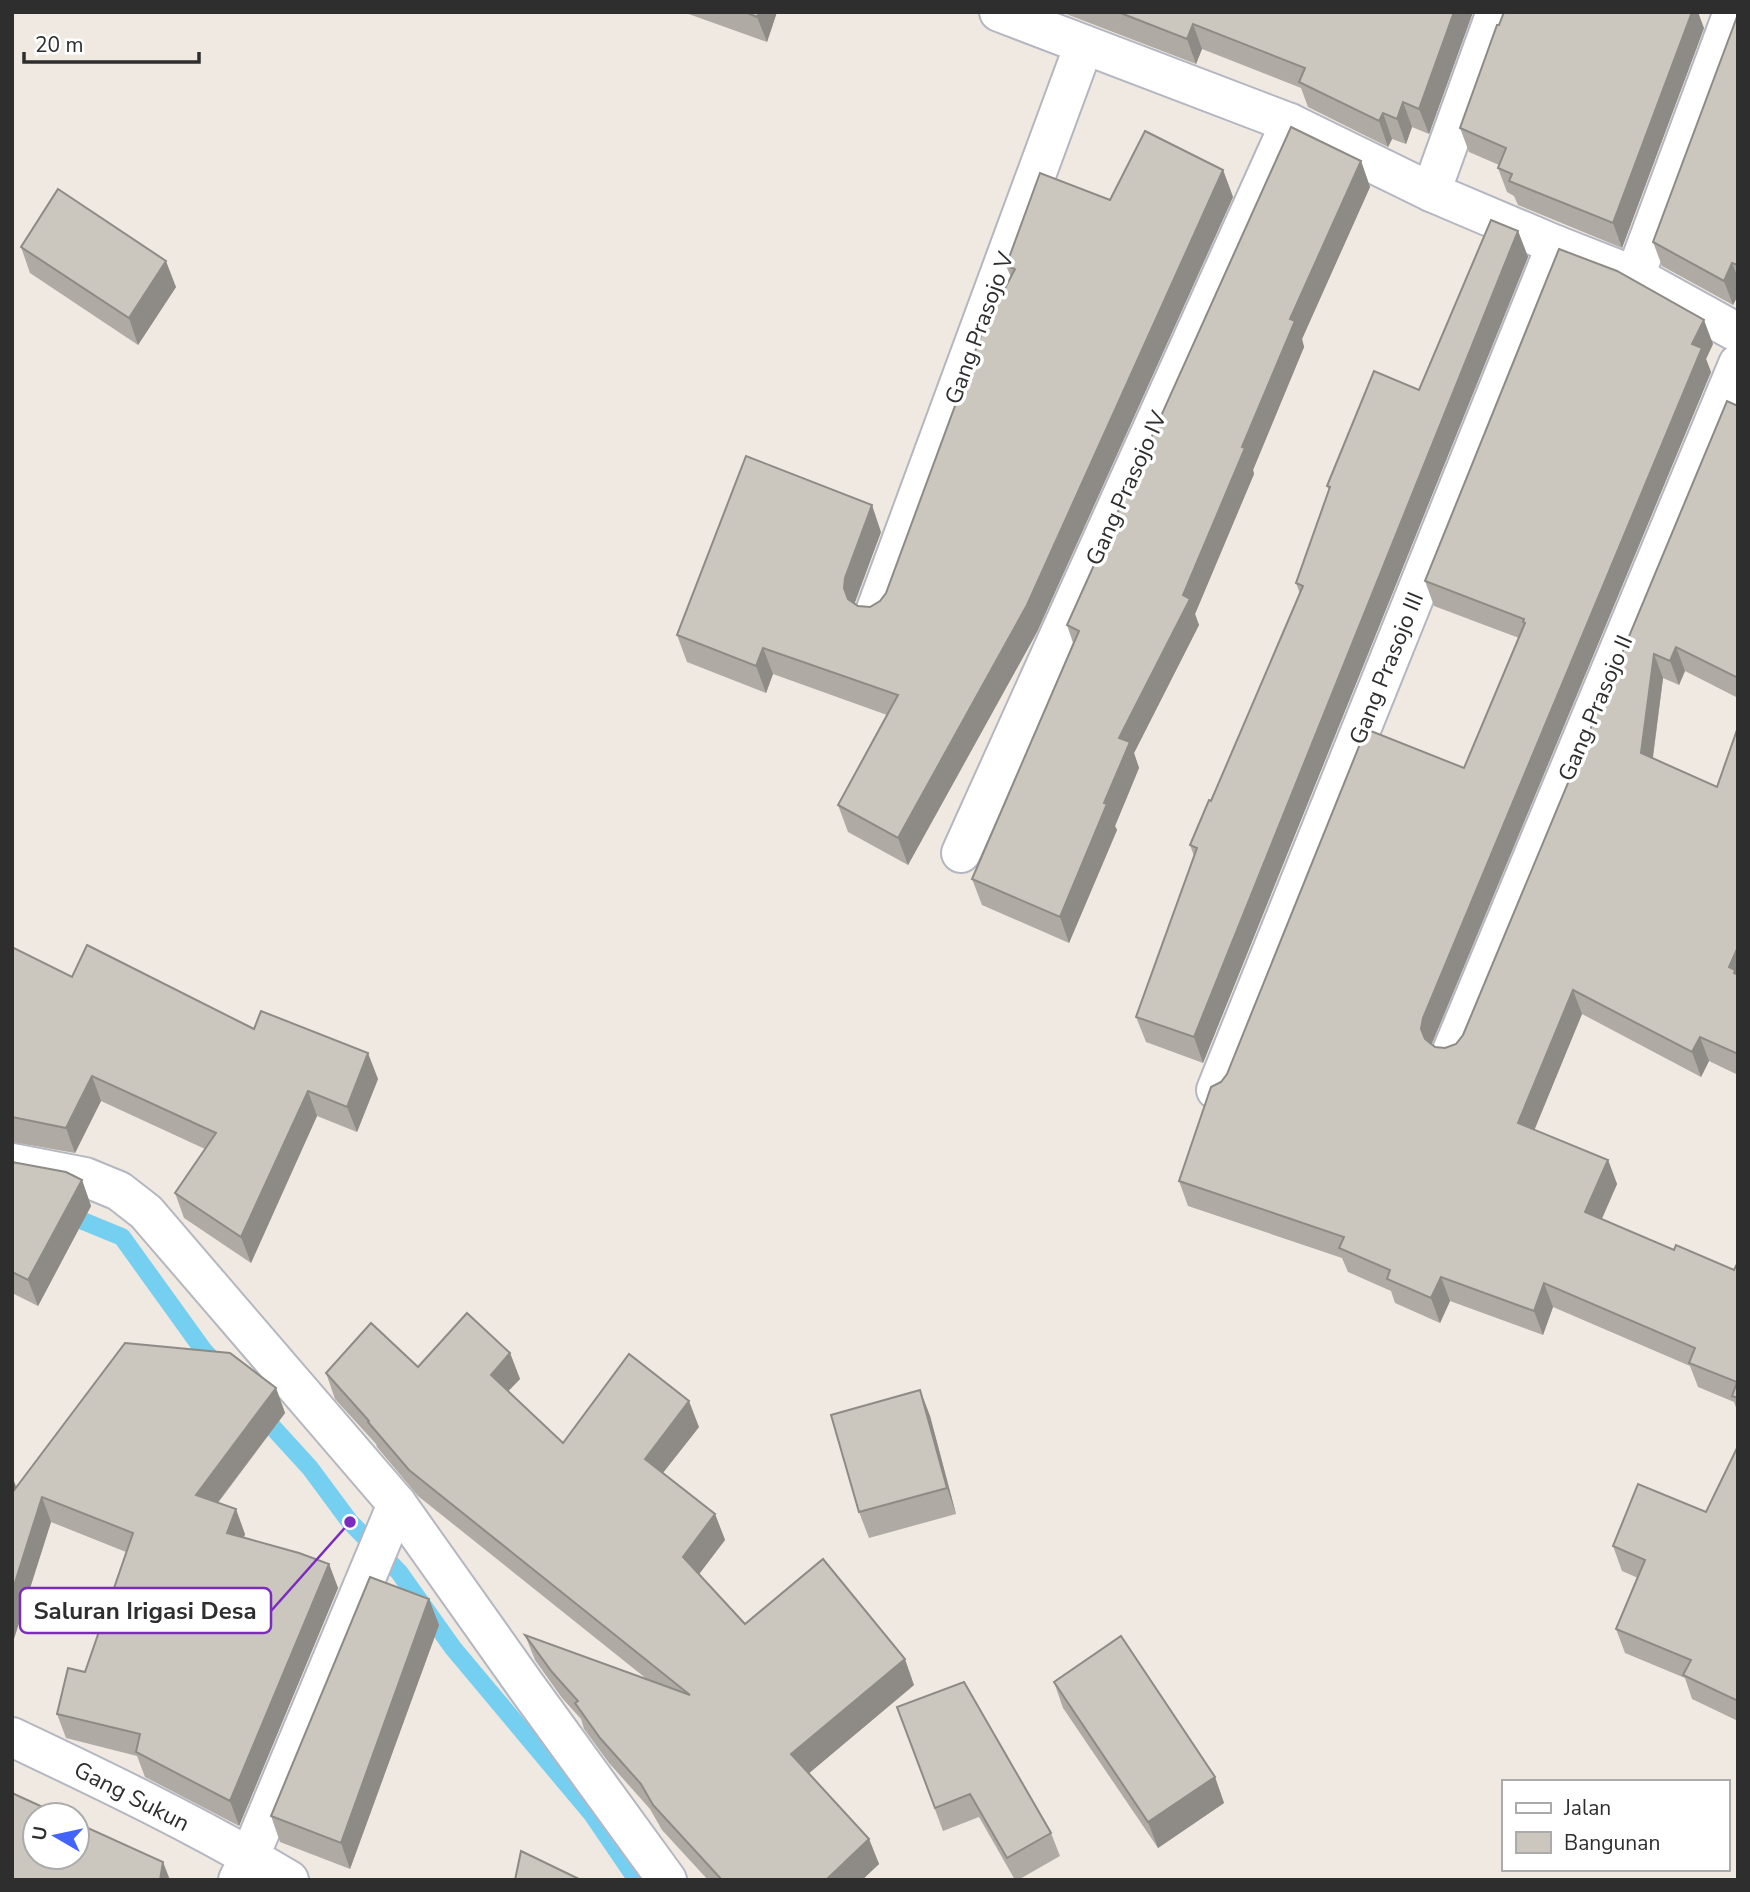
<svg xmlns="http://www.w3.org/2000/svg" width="1750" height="1892" viewBox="0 0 1750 1892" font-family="'Nunito Sans',sans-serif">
	<rect width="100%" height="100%" fill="#efe9e1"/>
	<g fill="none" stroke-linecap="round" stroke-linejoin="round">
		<!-- stream -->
		<g stroke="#75cff0" stroke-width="18">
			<polyline points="61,1212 122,1237 204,1351 218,1366"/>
			<polyline points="258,1411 310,1468 350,1522 399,1572 453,1648 592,1814 637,1880"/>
		</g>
		<!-- minor casing -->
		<g stroke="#b4b7c1" stroke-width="42">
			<g id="minor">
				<polyline points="999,12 1290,123 1431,192 1556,245 1635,276 1738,333"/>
				<polyline points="1431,192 1496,12"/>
				<polyline points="1635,276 1733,12"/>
				<polyline points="875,612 1084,45"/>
				<polyline points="961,853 1290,123"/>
				<polyline points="1452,1051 1738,364"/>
				<polyline points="1216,1090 1556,245"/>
				<polyline points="12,1163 85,1177 119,1191 146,1212 397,1504 526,1686 667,1880"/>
				<path d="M12 1737C105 1781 201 1827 289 1880"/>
				<polyline points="238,1880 250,1856 397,1504"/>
			</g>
		</g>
		<!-- minor -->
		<use href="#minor" stroke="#fff" stroke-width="38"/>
	</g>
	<!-- wall -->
	<g fill="#afaba4">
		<polygon points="683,12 777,12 767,42"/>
		<polygon points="1061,12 1473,12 1429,134 1412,127 1406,144 1392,139 1388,147 1308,107 1301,88 1202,49 1196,64"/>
		<polygon points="1738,14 1738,295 1733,305 1662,266 1653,242"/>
		<polygon points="1499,25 1704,28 1622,248 1518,205 1514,196 1507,192 1498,168 1499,165 1469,152 1460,128"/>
		<polygon points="1361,161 1370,187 1302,339 1304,347 1253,470 1254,474 1195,614 1199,625 1134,753 1139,768 1115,826 1117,830 1069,943 982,905 972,879 1073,643 1067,625"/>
		<polygon points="1223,170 1233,197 1037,632 908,865 848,832 838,805 887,715 773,674 766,693 687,662 677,635 881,532 855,603 858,606 870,607 880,601 886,593 1011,277 1006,266 1110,200"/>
		<polygon points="1518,231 1528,257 1203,1063 1146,1042 1136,1017 1194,856 1190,845 1211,801 1300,594 1296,583 1329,491 1327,486 1419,390"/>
		<polygon points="21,247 176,287 138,345 30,273"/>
		<polygon points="1713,344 1706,359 1711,372 1432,1044 1435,1047 1445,1048 1456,1044 1463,1035 1738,406 1738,698 1685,671 1679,685 1663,678 1653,758 1717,787 1738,727 1738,1075 1709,1061 1701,1077 1582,1014 1534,1130 1608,1160 1617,1184 1602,1219 1674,1250 1734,1270 1738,1262 1738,1413 1734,1402 1698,1387 1690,1366 1553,1307 1543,1335 1450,1301 1440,1323 1395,1303 1391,1291 1348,1272 1342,1258 1188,1206 1179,1181 1221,1082 1464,768 1519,638 1434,606 1425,581"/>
		<polygon points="12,947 72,977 254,1029 378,1079 357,1132 317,1116 251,1263 184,1218 175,1193 205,1149 101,1101 75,1153 12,1142"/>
		<polygon points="12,1162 82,1180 91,1206 38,1306 12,1293"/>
		<polygon points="510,1353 520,1379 508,1391 563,1443 699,1427 663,1473 715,1514 725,1540 699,1574 745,1624 914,1685 809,1773 869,1839 879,1864 862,1880 708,1880 662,1830 650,1809 609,1763 584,1729 581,1719 562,1698 535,1660 525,1635 648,1680 418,1496 377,1447 376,1444 335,1399 326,1373 418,1367"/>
		<polygon points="276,1388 285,1413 218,1503 245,1534 244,1537 329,1564 338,1588 239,1826 145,1777 137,1756 66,1738 57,1714 85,1672 126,1552 51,1522 12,1645 12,1476 16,1487"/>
		<polygon points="920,1390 930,1416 956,1514 869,1538 859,1512"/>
		<polygon points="1738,1446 1738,1721 1692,1699 1685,1678 1625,1653 1616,1629 1638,1578 1622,1571 1613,1546 1706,1512"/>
		<polygon points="429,1599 439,1625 350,1869 280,1842 271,1816"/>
		<polygon points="1054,1682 1215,1777 1224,1803 1158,1848 1063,1708"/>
		<polygon points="897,1707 1051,1833 1060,1856 1018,1880 1015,1880 979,1817 943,1831"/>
	</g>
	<!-- shaded-wall -->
	<g fill="#8e8b86">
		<polygon points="759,12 777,12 767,42 757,17"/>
		<polygon points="1454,12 1473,12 1429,134 1419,109"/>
		<polygon points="1692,12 1698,12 1704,28 1622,248 1613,223"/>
		<polygon points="1193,24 1202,49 1196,64 1187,39"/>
		<polygon points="1403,102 1412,127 1406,144 1397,119"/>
		<polygon points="1383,113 1392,139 1388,147 1379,121"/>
		<polygon points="1361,161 1370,187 1302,339 1304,347 1253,470 1254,474 1195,614 1199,625 1134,753 1139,768 1115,826 1117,830 1069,943 1060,917 1104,803 1119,738 1183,595 1242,447 1290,319"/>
		<polygon points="1223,170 1233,197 1037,632 908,865 898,838"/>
		<polygon points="1518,231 1528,257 1203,1063 1194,1037"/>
		<polygon points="166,261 176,287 138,345 129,318"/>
		<polygon points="1732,263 1738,278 1738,295 1733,305 1724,281"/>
		<polygon points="1704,320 1713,344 1706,359 1711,372 1432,1043 1430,1053 1421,1029 1423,1018 1692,344"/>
		<polygon points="872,505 881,532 854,604 853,615 844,588 845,578"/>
		<polygon points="1676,647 1685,671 1679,685 1670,661"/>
		<polygon points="763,648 773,674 766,693 756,666"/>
		<polygon points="1654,654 1663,678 1650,778 1641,753"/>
		<polygon points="1738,947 1738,991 1729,967"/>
		<polygon points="1573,990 1582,1014 1527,1148 1518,1123"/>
		<polygon points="1700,1037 1709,1061 1701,1077 1692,1052"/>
		<polygon points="368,1053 378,1079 357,1132 347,1107"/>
		<polygon points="92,1076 101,1101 75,1153 66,1128"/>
		<polygon points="308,1091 317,1116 251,1263 241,1237"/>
		<polygon points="1608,1160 1617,1184 1594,1236 1585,1212"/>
		<polygon points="82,1180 91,1206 38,1306 28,1280"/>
		<polygon points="1441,1277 1450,1301 1440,1323 1431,1298"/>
		<polygon points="1544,1283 1553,1307 1543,1335 1534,1311"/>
		<polygon points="510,1353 520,1379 500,1400 491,1375"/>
		<polygon points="276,1388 285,1413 205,1519 196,1495"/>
		<polygon points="920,1390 930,1416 956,1514 947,1488"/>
		<polygon points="689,1401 699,1427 654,1484 645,1459"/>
		<polygon points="12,1476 18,1492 12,1509"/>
		<polygon points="42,1497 51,1522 12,1645 12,1592"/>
		<polygon points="236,1509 245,1534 236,1558 227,1533"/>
		<polygon points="715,1514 725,1540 693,1582 683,1557"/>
		<polygon points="329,1564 338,1588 239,1826 230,1801"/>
		<polygon points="429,1599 439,1625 350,1869 341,1843"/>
		<polygon points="905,1659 914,1685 801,1780 791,1754"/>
		<polygon points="1215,1777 1224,1803 1158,1848 1148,1822"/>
		<polygon points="869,1839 879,1864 862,1880 826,1880"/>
		<polygon points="163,1862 170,1880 160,1880"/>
	</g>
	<!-- building -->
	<g fill="#cbc7bf" stroke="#8e8b86" stroke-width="2">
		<polygon points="745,12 759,12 757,17"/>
		<polygon points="1118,12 1454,12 1419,109 1403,102 1397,119 1383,113 1379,121 1299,82 1305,68 1193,24 1187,39"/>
		<polygon points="1504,12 1692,12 1613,223 1509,181 1512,174 1498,168 1506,148 1460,128 1497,25 1499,25"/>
		<polygon points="1738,14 1738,265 1732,263 1724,281 1653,242"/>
		<polygon points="1291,127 1361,161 1290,319 1295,321 1242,447 1245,448 1183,595 1190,599 1119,738 1130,742 1104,803 1107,804 1060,917 972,879 1079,631 1067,625"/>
		<polygon points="1145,131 1223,170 1027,605 898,838 838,805 898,695 763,648 756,666 677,635 746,456 872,505 845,578 844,588 848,599 858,606 870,607 880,601 886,593 983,330 1015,269 1006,266 1040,173 1110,200"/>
		<polygon points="58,189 166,261 129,318 21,247"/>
		<polygon points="1491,220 1518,231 1194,1037 1136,1017 1197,848 1190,845 1209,800 1211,801 1303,586 1296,583 1330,487 1327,486 1374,371 1419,390"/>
		<polygon points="1559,249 1617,271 1704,320 1692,344 1702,348 1423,1018 1421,1029 1425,1039 1435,1047 1445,1048 1456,1044 1463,1035 1727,401 1738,406 1738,678 1676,647 1670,661 1654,654 1641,753 1717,787 1738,727 1738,947 1729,967 1735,970 1734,973 1738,975 1738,1054 1700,1037 1692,1052 1573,990 1518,1123 1608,1160 1585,1212 1674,1250 1676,1245 1734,1270 1738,1262 1738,1398 1732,1396 1737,1382 1689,1363 1695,1348 1544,1283 1534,1311 1441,1277 1431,1298 1387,1279 1390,1270 1339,1248 1344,1237 1179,1181 1211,1087 1221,1082 1227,1074 1366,729 1464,768 1525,623 1523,622 1524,619 1425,581"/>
		<polygon points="87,945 254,1029 261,1011 368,1053 347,1107 308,1091 241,1237 175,1193 216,1133 92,1076 66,1128 12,1117 12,947 72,977"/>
		<polygon points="12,1162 66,1172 82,1180 28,1280 12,1272"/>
		<polygon points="467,1313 510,1353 491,1375 563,1443 629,1354 689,1401 645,1459 715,1514 683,1557 745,1624 823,1559 905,1659 791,1754 869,1839 826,1880 722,1880 653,1805 641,1784 600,1738 575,1703 578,1701 552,1672 525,1635 690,1695 409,1470 368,1422 369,1421 326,1373 371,1323 418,1367"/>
		<polygon points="125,1343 230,1353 276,1388 196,1495 236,1509 227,1533 299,1553 329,1564 230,1801 136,1752 140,1734 57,1714 68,1668 85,1672 133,1533 42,1497 12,1592 12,1493"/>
		<polygon points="920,1390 947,1488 859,1512 831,1415"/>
		<polygon points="1738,1446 1738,1701 1683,1675 1691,1660 1616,1629 1645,1560 1613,1546 1638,1484 1706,1512"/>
		<polygon points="370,1577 429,1599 341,1843 271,1816"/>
		<polygon points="1121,1636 1215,1777 1148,1822 1054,1682"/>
		<polygon points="964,1682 1051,1833 1007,1858 970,1794 935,1808 897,1707"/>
		<polygon points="12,1793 60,1815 35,1815 35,1857 77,1857 77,1823 163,1862 160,1880 12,1880"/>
		<polygon points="521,1851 581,1880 515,1880"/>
	</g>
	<g text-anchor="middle" stroke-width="7" stroke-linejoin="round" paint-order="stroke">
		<!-- street labels -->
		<g font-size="23" fill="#2e2e2e" stroke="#fff">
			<text transform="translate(979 328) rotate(-70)" y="8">Gang Prasojo V</text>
			<text transform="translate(1126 488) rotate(-66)" y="8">Gang Prasojo IV</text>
			<text transform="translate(1386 668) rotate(-68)" y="8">Gang Prasojo III</text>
			<text transform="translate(1595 708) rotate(-67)" y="8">Gang Prasojo II</text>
			<text transform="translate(132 1796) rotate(27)" y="8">Gang Sukun</text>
		</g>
	</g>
	<!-- callouts -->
	<path fill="none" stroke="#7b2cbf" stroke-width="2.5" d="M350 1522L271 1611"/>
	<circle fill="#7b2cbf" stroke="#fff" stroke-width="2.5" cx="350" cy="1522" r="7"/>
	<rect fill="#fff" stroke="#7b2cbf" stroke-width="2.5" x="20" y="1588" width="251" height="45" rx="7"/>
	<g font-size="24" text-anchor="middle" font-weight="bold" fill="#2e2e2e">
		<text x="145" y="1619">Saluran Irigasi Desa</text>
	</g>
	<!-- border -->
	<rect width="1750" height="1892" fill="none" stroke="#2e2e2e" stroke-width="28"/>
	<!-- legend -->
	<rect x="1502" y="1780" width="228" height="91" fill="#ffffff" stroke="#ababab" stroke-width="2"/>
	<rect x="1516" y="1803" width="35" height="10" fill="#ffffff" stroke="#ababab" stroke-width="2"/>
	<text x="1564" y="1815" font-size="21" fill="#2e2e2e">Jalan</text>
	<rect x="1516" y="1832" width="35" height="21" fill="#cbc7bf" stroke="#ababab" stroke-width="2"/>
	<text x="1564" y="1850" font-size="21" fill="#2e2e2e">Bangunan</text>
	<!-- north arrow -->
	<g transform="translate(56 1836) rotate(279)"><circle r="33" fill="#ffffff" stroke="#ababab" stroke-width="2"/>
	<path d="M0-5L12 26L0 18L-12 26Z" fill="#4264fb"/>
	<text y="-10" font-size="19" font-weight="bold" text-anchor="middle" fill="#2e2e2e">U</text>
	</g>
	<!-- scale -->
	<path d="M24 52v10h175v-10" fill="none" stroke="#2e2e2e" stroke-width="3.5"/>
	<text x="35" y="52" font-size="21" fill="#2e2e2e" stroke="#ffffff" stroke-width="5" paint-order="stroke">20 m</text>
</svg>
